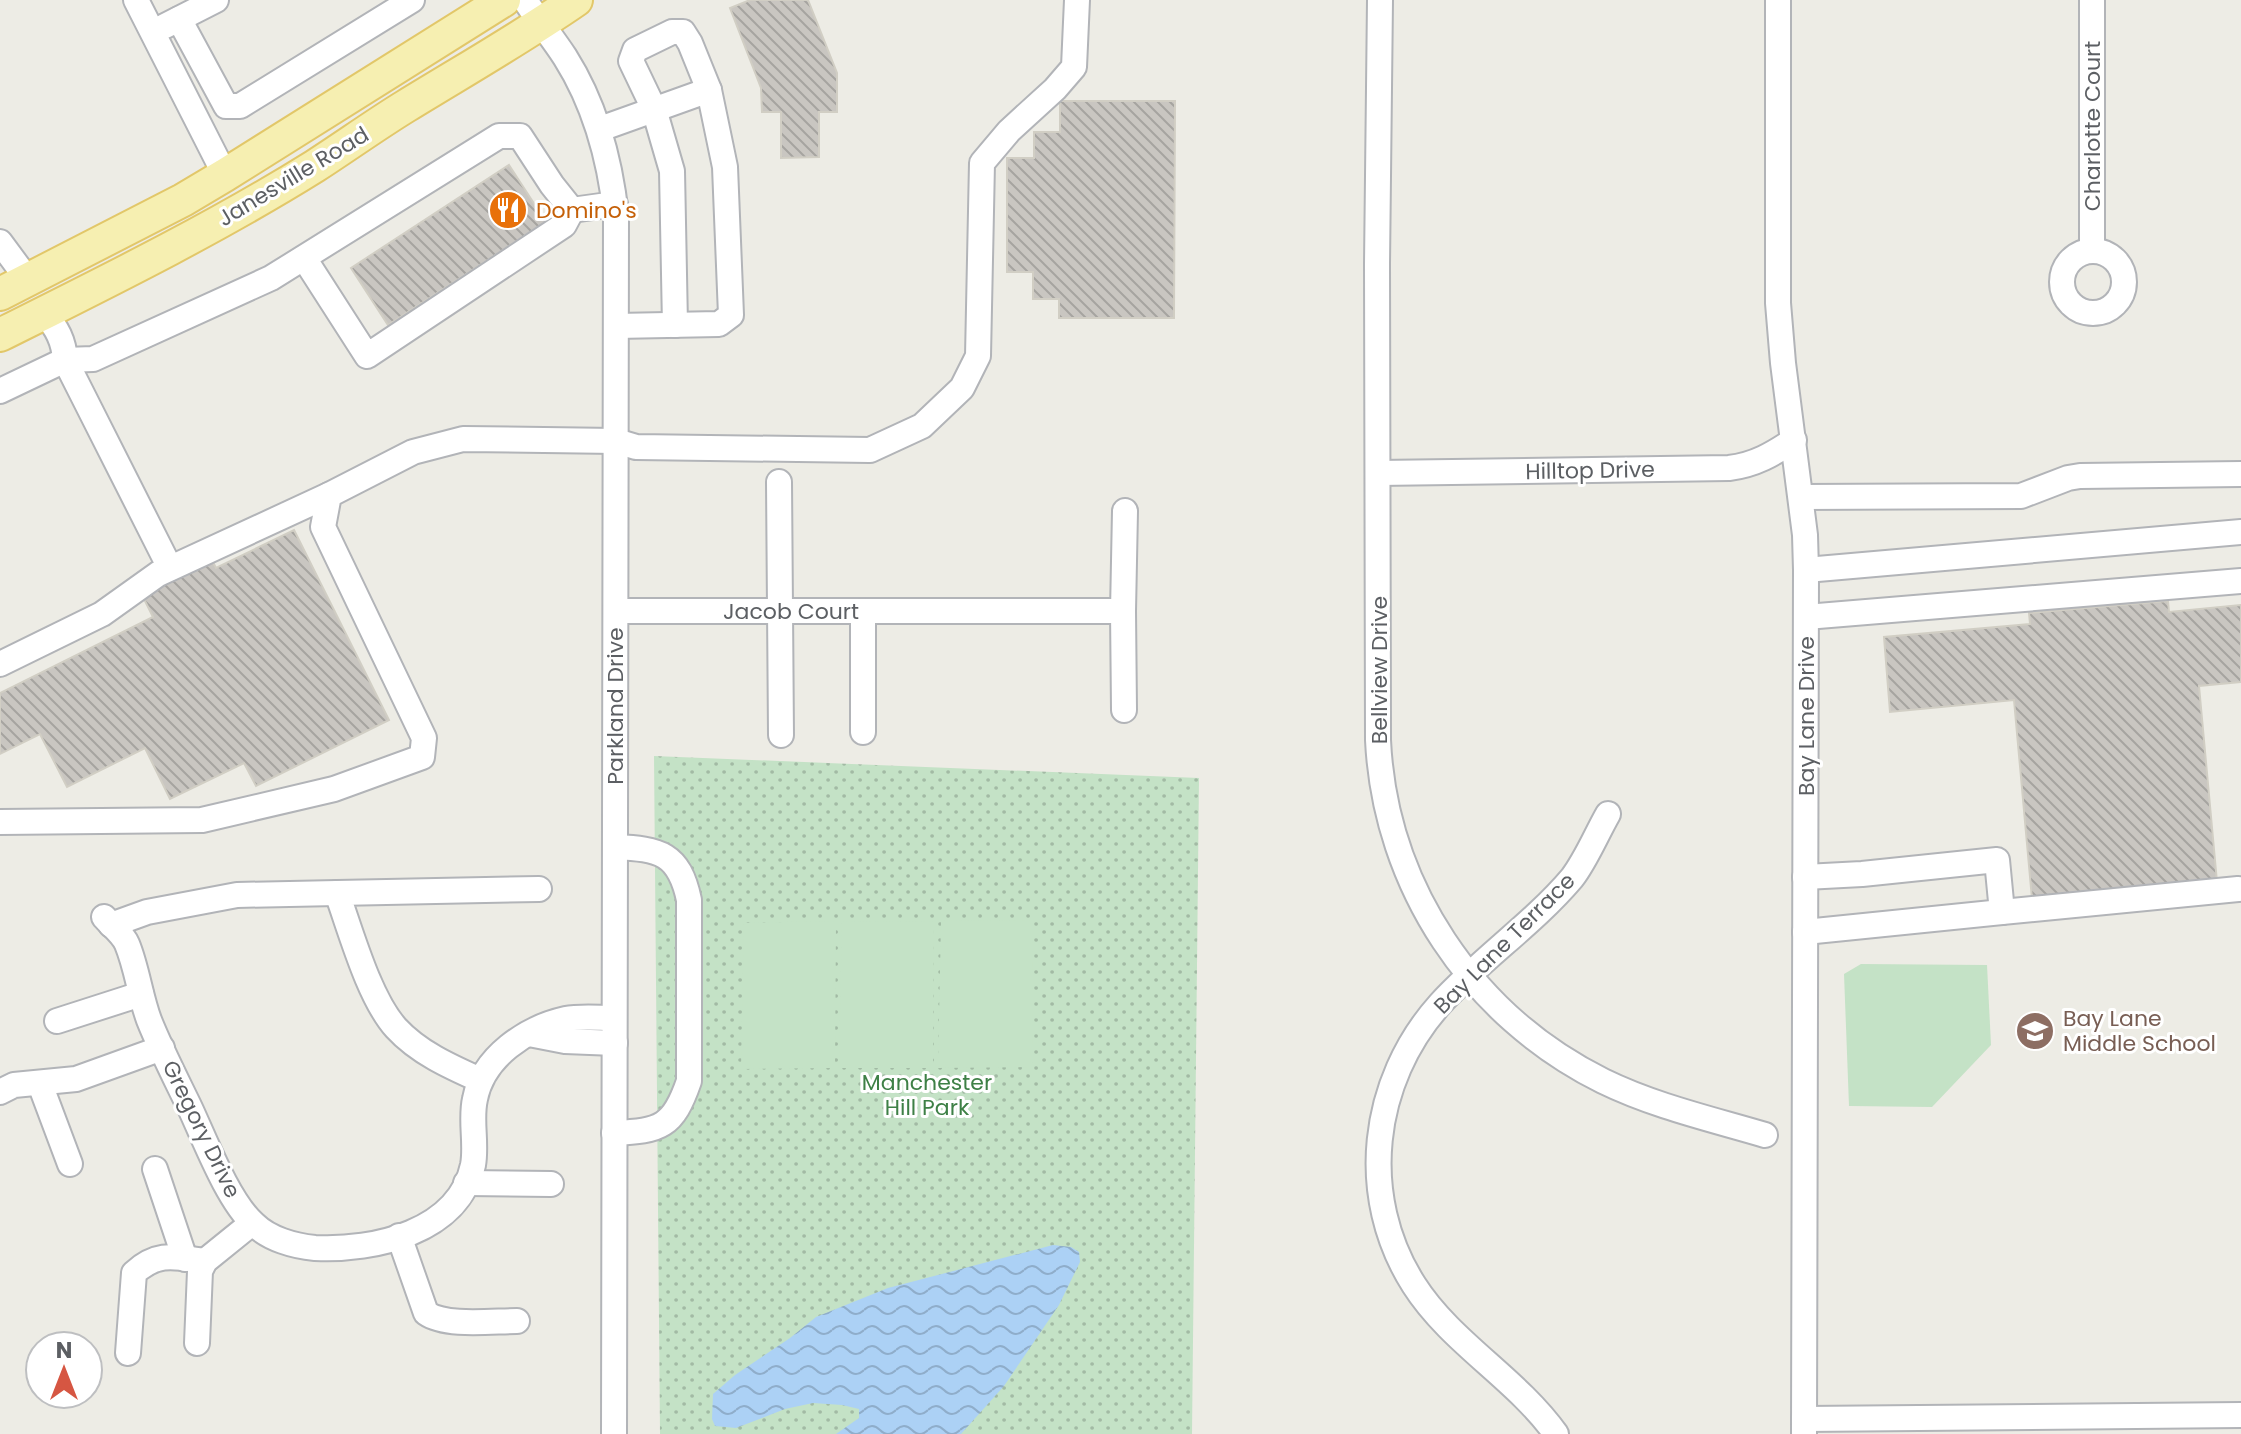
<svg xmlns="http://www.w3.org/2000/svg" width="2241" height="1434" viewBox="0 0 2241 1434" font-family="Poppins,sans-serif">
	<defs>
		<pattern id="green-dots" width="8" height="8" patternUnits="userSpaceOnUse" patternTransform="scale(2)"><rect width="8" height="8" fill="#c4e2c6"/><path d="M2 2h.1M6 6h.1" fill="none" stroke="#a2baa4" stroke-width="1.8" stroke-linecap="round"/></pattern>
		<pattern id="water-waves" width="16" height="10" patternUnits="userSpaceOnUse" patternTransform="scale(2)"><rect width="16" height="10" fill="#acd1f5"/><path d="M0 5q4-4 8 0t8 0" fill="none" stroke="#8fadca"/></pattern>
		<pattern id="building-back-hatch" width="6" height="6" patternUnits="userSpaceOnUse" patternTransform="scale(2)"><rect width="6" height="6" fill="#c9c6c1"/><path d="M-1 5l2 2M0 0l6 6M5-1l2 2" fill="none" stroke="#a6a4a0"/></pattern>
	</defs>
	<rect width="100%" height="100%" fill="#edece5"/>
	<!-- green -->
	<polygon fill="url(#green-dots)" points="654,756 1199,778 1192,1434 660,1434"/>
	<!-- pitch -->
	<g fill="#c4e2c6">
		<polygon points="1033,920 1032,1067 938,1068 941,921"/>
		<polygon points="836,921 835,1068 741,1069 744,923"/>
		<polygon points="934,921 933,1068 839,1068 842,922"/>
		<polygon points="1861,964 1987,965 1991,1045 1932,1107 1849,1106 1844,974"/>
	</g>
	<!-- water -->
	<polygon fill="url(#water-waves)" points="1053,1245 1071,1247 1079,1252 1080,1262 1059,1305 1004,1386 961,1434 836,1434 859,1418 859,1409 842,1405 813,1403 785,1409 736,1428 715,1426 712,1419 713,1394 735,1375 790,1338 816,1317 888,1288"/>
	<!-- building -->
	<g fill="url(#building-back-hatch)" stroke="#d1cec4" stroke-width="2">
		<polygon points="750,0 808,0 837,73 837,112 819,112 819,157 781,158 781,112 762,112 761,88 730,8"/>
		<polygon points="1060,101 1175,101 1174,318 1059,318 1059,299 1033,299 1033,272 1007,272 1007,158 1034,158 1034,132 1060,132"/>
		<polygon points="509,165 546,222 388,325 351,268"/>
		<polygon points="294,530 389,720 256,786 244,763 170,799 145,748 67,787 40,734 0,754 0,693 153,617 142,595 212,560 216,568"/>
		<polygon points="2168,601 2169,612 2241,605 2241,682 2199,686 2217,882 2032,899 2014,700 1890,712 1884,637 2030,624 2029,613"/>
	</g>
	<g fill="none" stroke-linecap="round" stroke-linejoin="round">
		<!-- minor casing -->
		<g stroke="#b2b4b8" stroke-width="28">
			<g id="minor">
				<polyline points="136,0 225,175"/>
				<path d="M525 0C537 19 552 37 565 57 596 106 610 159 616 216L614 1434"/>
				<path d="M1380 0 1377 264 1378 740C1385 886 1472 1016 1603 1081 1654 1106 1711 1119 1765 1135"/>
				<polyline points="1778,0 1778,303 1783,363 1805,535 1806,570 1804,1434"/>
				<polyline points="179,19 226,106 240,106 412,0"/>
				<polyline points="165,26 216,0"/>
				<polyline points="600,129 709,90 725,167 731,315 719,324 616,326"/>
				<polyline points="0,242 28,280"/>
				<polyline points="2092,251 2092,0"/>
				<circle cx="2093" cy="282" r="31"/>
				<polyline points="304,258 367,356 564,225 572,210"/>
				<path d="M44 313C57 328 64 341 65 360L170 568"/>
				<polyline points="675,325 672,171 654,109 631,61 635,50 672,32 683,32 690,43 709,90"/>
				<polyline points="0,391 65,360 93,359 271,278 499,136 520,136 552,185 572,210 615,204"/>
				<path d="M1378 473 1729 468C1755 465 1773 454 1794 440"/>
				<polyline points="779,482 781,735"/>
				<polyline points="1801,497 2021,496 2068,478 2080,476 2241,474"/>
				<polyline points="1806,570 2241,532"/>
				<polyline points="616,611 1123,611 1125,511"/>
				<polyline points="1123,611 1124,710"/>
				<polyline points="1806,617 2241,581"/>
				<polyline points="0,664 102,614 158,574 329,495"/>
				<polyline points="863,732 863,612"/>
				<polyline points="0,822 202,820 334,789 422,757 424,738 323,527 329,495 413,452 463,439 616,441 636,447 870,450 922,426 962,388 978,356 982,163 1009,131 1055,89 1074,67 1077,0"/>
				<polyline points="2002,912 2238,889"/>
				<path d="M104 917C111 925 123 934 127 944 137 968 140 996 149 1020 161 1050 176 1079 190 1108 205 1140 228 1201 254 1224 269 1239 294 1246 315 1248 374 1251 459 1232 473 1165 477 1143 470 1120 475 1099 483 1057 526 1028 566 1019 580 1016 599 1018 614 1018"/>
				<polyline points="111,925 147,912 237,895 337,893"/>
				<polyline points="1805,932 2002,912 1997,860 1862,874 1805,877"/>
				<polyline points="57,1021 141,994"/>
				<polyline points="529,1034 565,1041 615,1043"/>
				<path d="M480 1080C451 1067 419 1053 396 1028 369 998 351 932 337 893L539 889"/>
				<polyline points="40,1084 70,1164"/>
				<polyline points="0,1092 14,1085 76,1079 162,1048"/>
				<path d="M614 1133C661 1131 673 1127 689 1081V900C679 853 660 849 615 847"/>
				<polyline points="155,1169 185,1259"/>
				<polyline points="466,1183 551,1184"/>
				<path d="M399 1236 426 1313C446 1327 492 1321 517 1321"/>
				<polyline points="197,1343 200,1271 205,1261 252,1223"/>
				<path d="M128 1353 134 1273C158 1251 175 1257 205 1261"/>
				<polyline points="1804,1419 2241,1415"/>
				<path d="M1556 1434C1516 1378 1451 1343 1414 1285 1357 1196 1371 1081 1440 1004 1481 959 1533 924 1572 878 1586 860 1596 835 1608 814"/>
			</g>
		</g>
		<!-- major casing -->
		<g stroke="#e2c769" stroke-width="36">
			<g id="major">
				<polyline points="0,294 183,200 225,175 504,0"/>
				<path d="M0 335C106 282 214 229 315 166 346 146 375 125 406 106 463 71 521 38 576 0"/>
			</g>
		</g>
		<!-- minor -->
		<use href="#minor" stroke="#fff" stroke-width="24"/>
		<!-- major -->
		<use href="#major" stroke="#f6efb1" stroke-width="32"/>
	</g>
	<!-- icons -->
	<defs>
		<g id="restaurant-disc" transform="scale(2)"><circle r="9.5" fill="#e8710a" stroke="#fff"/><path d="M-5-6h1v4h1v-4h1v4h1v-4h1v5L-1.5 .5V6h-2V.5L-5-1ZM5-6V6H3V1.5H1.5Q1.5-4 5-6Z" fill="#fff"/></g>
		<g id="school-disc" transform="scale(2)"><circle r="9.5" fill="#8d6e63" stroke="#fff"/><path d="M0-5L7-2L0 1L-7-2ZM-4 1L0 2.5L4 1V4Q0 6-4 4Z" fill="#fff"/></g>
	</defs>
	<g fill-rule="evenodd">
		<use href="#restaurant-disc" x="508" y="210"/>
		<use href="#school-disc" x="2035" y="1031"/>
	</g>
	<g text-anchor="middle" stroke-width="6" stroke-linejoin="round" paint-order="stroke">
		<!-- street labels -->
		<g font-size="22" fill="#5c5f63" stroke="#fff">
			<text transform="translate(2092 126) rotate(-90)" y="8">Charlotte Court</text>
			<text transform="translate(293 176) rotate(-31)" y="8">Janesville Road</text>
			<text transform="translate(1590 470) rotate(-1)" y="8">Hilltop Drive</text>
			<text x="791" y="619">Jacob Court</text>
			<text transform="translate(1379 670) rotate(-90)" y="8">Bellview Drive</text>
			<text transform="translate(615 706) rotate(-90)" y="8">Parkland Drive</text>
			<text transform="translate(1806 716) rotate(-90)" y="8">Bay Lane Drive</text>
			<text transform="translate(1504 943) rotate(-45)" y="8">Bay Lane Terrace</text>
			<text transform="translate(202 1129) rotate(64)" y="8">Gregory Drive</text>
		</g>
		<!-- food labels -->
		<g font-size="22" fill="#c56008" stroke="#fff" text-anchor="start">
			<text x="536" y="218">Domino's</text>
		</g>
		<!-- education labels -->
		<g font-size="22" fill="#785e54" stroke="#fff" text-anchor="start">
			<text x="2063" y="1026">Bay Lane<tspan x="2063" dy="25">Middle School</tspan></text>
		</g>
		<!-- park labels -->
		<g font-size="22" fill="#3e8046" stroke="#fff">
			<text x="927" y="1090">Manchester<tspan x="927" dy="25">Hill Park</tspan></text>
		</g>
	</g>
	<!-- north arrow -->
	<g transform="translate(64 1370)"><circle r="38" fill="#ffffff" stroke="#bebfc1" stroke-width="2"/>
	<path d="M0-6L14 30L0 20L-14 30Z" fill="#d65642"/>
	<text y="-12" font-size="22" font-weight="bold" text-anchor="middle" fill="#5c5f63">N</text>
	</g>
</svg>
